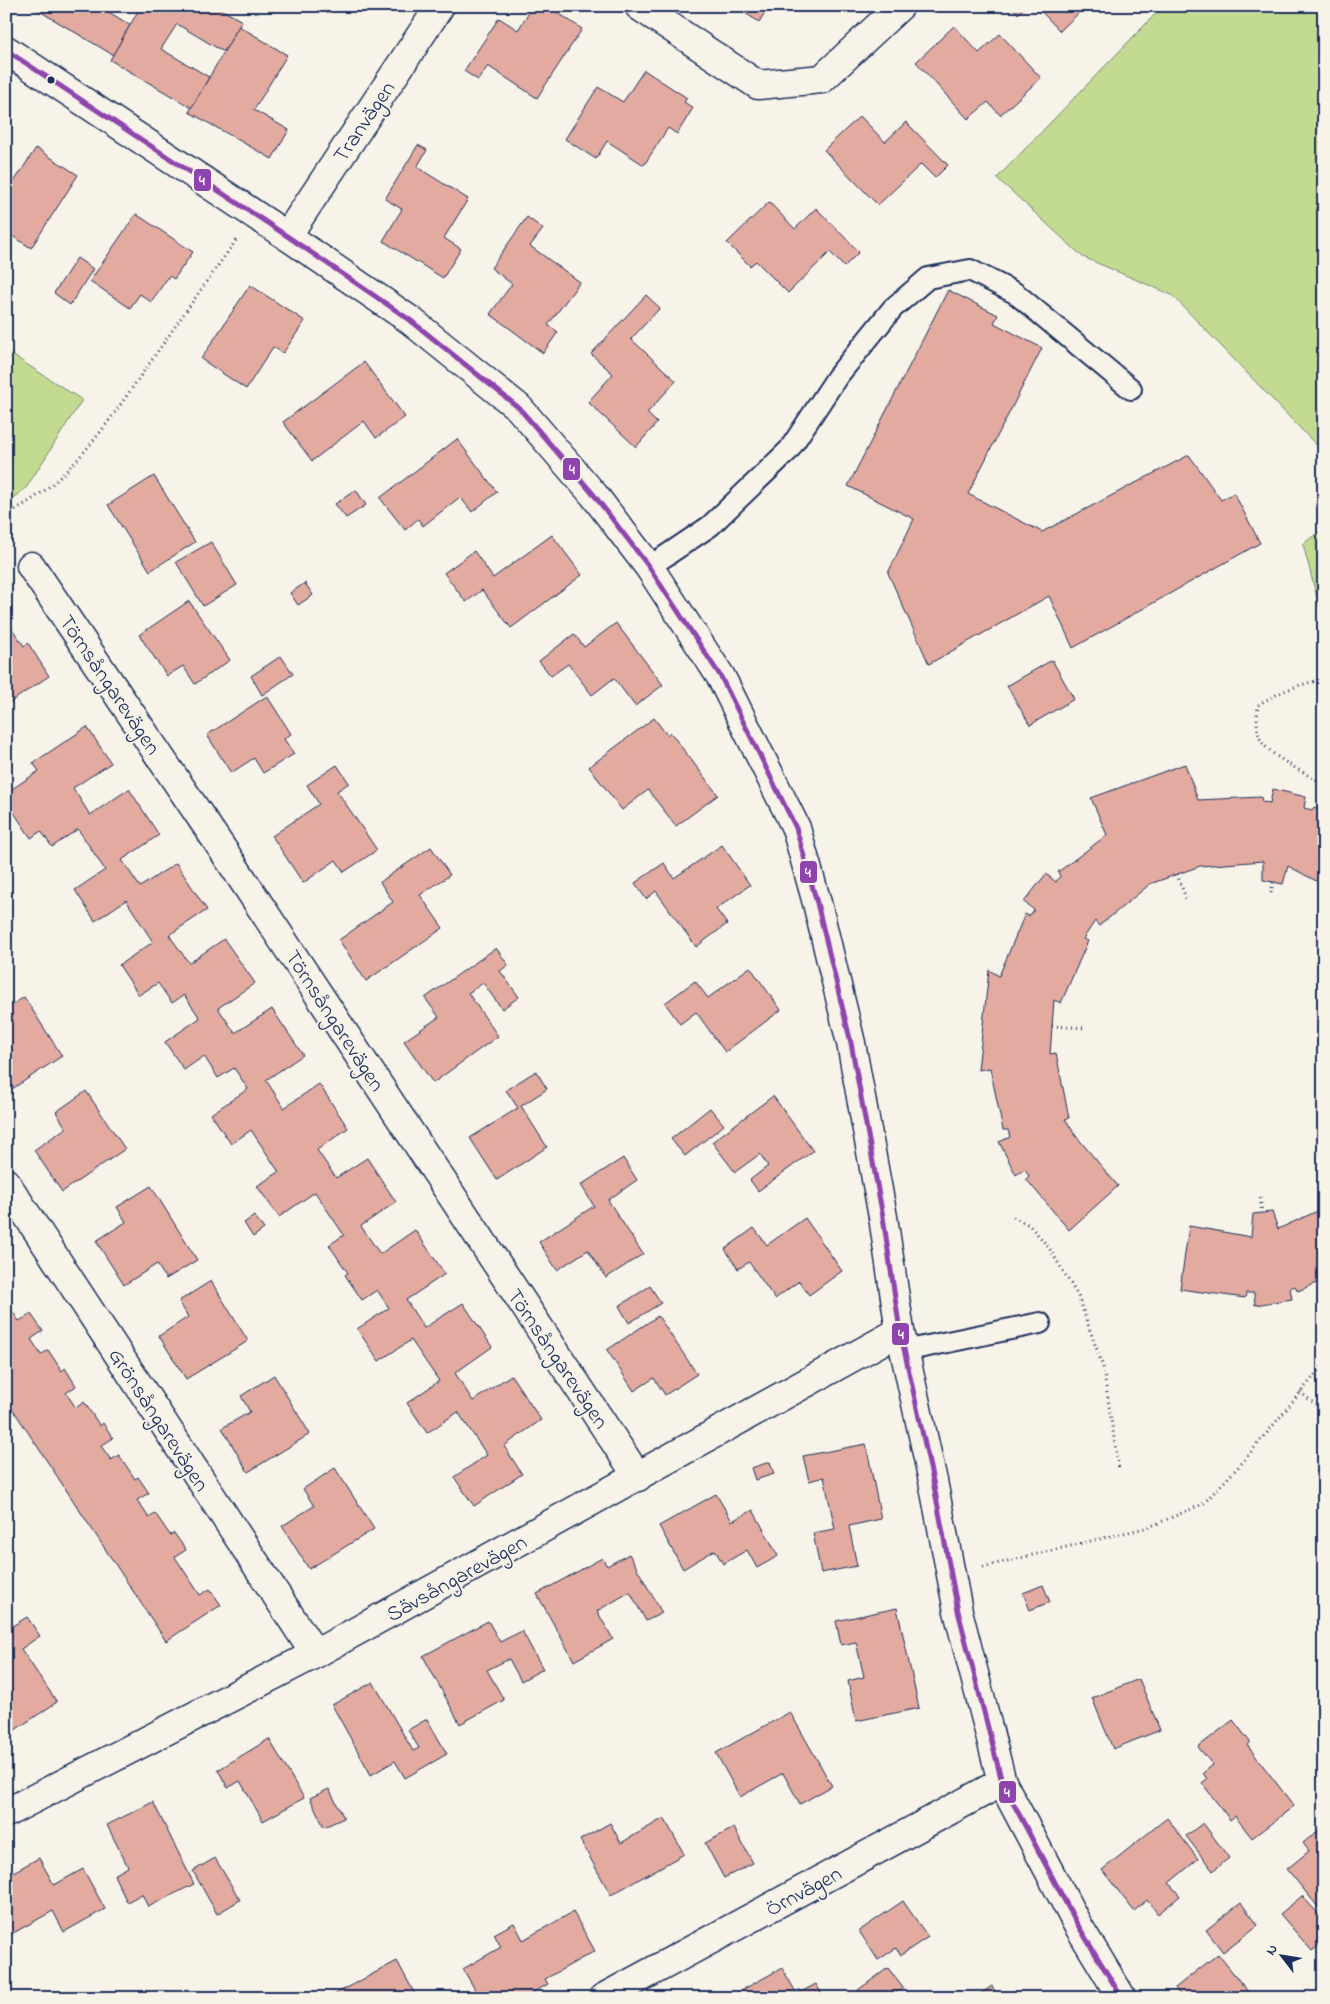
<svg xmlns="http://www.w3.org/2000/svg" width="1330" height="2004" viewBox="0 0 1330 2004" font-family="'Indie Flower',sans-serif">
	<rect width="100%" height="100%" fill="#f7f3e8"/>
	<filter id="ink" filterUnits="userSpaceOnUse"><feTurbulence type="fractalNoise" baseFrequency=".02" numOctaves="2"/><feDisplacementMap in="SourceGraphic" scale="10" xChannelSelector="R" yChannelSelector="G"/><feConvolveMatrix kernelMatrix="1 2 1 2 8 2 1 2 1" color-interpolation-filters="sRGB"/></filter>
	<g filter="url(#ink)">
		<!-- green -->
		<g fill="#c3db91" stroke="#6f8578">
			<polygon points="1163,6 1324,6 1324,453 1172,295 1083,257 997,178"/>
			<polygon points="6,351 82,400 26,488 6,503"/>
			<polygon points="1324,528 1324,612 1321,613 1303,544"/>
		</g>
		<!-- building -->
		<g fill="#e3aa9f" stroke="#1b2f5e">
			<polygon points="31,6 99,6 130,25 113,55"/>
			<polygon points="141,6 215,6 242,21 224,52 177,24 161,49 209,77 192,108 110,60"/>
			<polygon points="533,6 548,6 582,29 537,98 488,66 478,80 464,71 499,18 518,30"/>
			<polygon points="734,6 769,6 759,22"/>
			<polygon points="1011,6 1026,6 1018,14"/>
			<polygon points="1036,6 1086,6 1060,31"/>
			<polygon points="239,26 287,55 254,110 289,130 272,159 189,112"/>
			<polygon points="954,26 979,53 1000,34 1041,78 1000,115 988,102 968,119 916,62"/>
			<polygon points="644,70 687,98 684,102 693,108 677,134 668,128 644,165 607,141 596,159 565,139 598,87 623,102"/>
			<polygon points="860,116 885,142 906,122 948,165 935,178 921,164 878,205 824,150"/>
			<polygon points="418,145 427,150 417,167 468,199 444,238 461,249 443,278 383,241 402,209 385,199"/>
			<polygon points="36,148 78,175 31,248 6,232 6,194"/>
			<polygon points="769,202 795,229 816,208 859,252 844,267 830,252 788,293 756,261 750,266 727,243"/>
			<polygon points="136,214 193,252 174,279 169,276 151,302 140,294 130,308 90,281"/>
			<polygon points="527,217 543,229 530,246 580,282 548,325 558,332 543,353 490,314 512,284 491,268"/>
			<polygon points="77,258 93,269 70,305 54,293"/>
			<polygon points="250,285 305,321 283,353 273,347 246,389 201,359"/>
			<polygon points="948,290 998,315 994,323 1042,348 968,494 1042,532 1189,455 1221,500 1234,493 1260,543 1073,648 1049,596 929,664 888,573 914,519 848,486"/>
			<polygon points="646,295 660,308 631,339 676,381 647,413 657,423 636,447 588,402 613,374 591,354"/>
			<polygon points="364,362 405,417 376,438 364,421 312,461 283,422"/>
			<polygon points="457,439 497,492 472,512 460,497 423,526 418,519 405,530 380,498"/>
			<polygon points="154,476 195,542 150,571 108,505"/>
			<polygon points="356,490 366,505 346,518 335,504"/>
			<polygon points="552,535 582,575 511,628 482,590 466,602 444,573 474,551 493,578"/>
			<polygon points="211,542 237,585 203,606 176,562"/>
			<polygon points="305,583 313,595 298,605 290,593"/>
			<polygon points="189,601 230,660 195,684 183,666 167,676 139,635"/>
			<polygon points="6,620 24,646 28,643 49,676 6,705"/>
			<polygon points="616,623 663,685 635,706 614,678 592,695 568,664 551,676 539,661 574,634 584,647"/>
			<polygon points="281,656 293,674 262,695 251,676"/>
			<polygon points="1052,660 1074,699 1030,725 1007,686"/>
			<polygon points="267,696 291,734 284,739 294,754 263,773 254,758 231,773 207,735"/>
			<polygon points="654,718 667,735 670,732 718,795 676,826 648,790 622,810 589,767"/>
			<polygon points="87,727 111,763 73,788 90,815 129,789 159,835 122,860 140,887 176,863 207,910 169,935 189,963 224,939 255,983 218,1008 235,1033 272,1009 303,1055 266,1080 284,1108 319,1084 348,1128 317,1150 336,1178 367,1158 396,1202 361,1226 380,1254 415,1230 445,1274 406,1300 424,1328 463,1303 492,1347 455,1373 473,1401 511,1375 541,1420 504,1446 522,1474 474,1506 454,1477 487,1455 458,1412 427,1433 407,1403 439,1381 411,1340 379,1361 357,1329 389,1308 377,1290 362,1300 345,1275 348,1273 329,1245 344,1235 315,1192 279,1217 257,1186 279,1172 251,1130 231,1144 211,1114 248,1089 234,1068 218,1078 204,1056 184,1070 165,1042 200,1018 184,995 172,1003 158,983 139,995 119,965 153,942 126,900 95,921 75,890 105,870 78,829 52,847 41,831 31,838 6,801 6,793 39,771 33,763"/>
			<polygon points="1185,764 1198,800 1261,797 1262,802 1270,803 1273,789 1306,797 1304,808 1312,810 1314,807 1324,812 1324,885 1288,866 1283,884 1263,880 1263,861 1200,866 1150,884 1099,926 1095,921 1083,939 1088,941 1061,1003 1054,1000 1050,1054 1056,1053 1069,1118 1065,1119 1076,1136 1118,1186 1069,1230 1026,1179 1029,1176 1025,1169 1016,1175 999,1142 1010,1137 1008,1130 1003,1130 990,1068 978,1070 989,970 999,976 1025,914 1029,916 1034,910 1024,902 1046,874 1056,882 1060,876 1058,872 1107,835 1091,798"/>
			<polygon points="337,765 349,783 337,791 377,850 344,872 336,860 303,883 272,836 319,804 307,785"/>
			<polygon points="722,845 750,885 716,909 727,924 696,947 656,891 646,899 635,883 664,863 674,878"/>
			<polygon points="431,847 450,875 420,895 443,928 366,981 339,940 393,902 380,882"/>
			<polygon points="496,948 508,965 500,971 519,997 502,1009 483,983 468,993 498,1036 433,1083 404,1041 439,1017 425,998"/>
			<polygon points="750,967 781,1010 725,1052 696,1012 680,1024 665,1003 695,981 708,998"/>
			<polygon points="24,997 62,1056 6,1093 6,1009"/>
			<polygon points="536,1071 547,1089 521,1106 547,1147 497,1180 470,1138 518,1108 506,1090"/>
			<polygon points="86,1091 125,1149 62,1192 34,1150 66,1128 56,1112"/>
			<polygon points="773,1096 813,1151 758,1191 750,1180 768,1166 760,1154 735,1172 712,1142"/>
			<polygon points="710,1108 724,1125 685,1156 671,1139"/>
			<polygon points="623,1158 637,1180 608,1200 643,1254 606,1278 588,1250 557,1270 539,1242 594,1206 581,1185"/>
			<polygon points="151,1186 197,1260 166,1279 157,1264 124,1285 96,1241 126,1222 117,1207"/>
			<polygon points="1324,1208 1324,1280 1298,1291 1295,1286 1290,1288 1292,1299 1255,1305 1254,1293 1246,1293 1245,1298 1180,1289 1189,1226 1251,1237 1253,1214 1272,1212 1278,1229"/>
			<polygon points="254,1216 264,1229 253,1237 244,1223"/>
			<polygon points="805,1218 842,1271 809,1295 799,1281 775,1299 749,1262 738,1269 725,1249 754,1228 767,1245"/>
			<polygon points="211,1281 248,1341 186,1379 159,1336 188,1317 179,1301"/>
			<polygon points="650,1286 661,1303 629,1323 619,1306"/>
			<polygon points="6,1302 19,1321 31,1314 43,1331 31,1339 41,1355 48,1350 62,1371 65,1368 76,1386 66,1393 76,1408 84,1402 100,1426 103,1423 113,1438 101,1446 111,1460 119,1455 135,1479 138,1477 149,1493 137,1500 149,1518 155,1513 170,1535 174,1533 186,1550 175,1557 200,1595 210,1589 221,1605 166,1641 6,1399"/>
			<polygon points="658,1316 697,1374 665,1395 654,1378 634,1391 607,1350"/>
			<polygon points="274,1375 310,1434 248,1472 222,1428 250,1412 241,1396"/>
			<polygon points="866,1444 881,1519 849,1526 857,1566 821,1573 813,1533 835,1529 824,1477 809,1481 803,1456"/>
			<polygon points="770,1462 774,1474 755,1480 751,1468"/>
			<polygon points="335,1468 374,1529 309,1569 282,1526 314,1506 303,1489"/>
			<polygon points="716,1494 732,1521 753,1510 778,1556 757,1568 747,1550 723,1564 715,1550 683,1569 659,1526"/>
			<polygon points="629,1554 662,1613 646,1621 630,1592 597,1611 613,1639 574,1661 537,1594 602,1558 607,1566"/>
			<polygon points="1043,1585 1050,1602 1030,1610 1023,1593"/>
			<polygon points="897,1608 919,1708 856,1721 848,1681 864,1677 856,1642 841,1645 836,1621"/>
			<polygon points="27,1617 40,1636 21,1649 57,1702 6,1736 6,1630"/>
			<polygon points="488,1621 500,1642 522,1631 543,1669 521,1681 509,1659 487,1670 504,1700 460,1724 423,1656"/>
			<polygon points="1139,1679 1160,1730 1113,1749 1092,1698"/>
			<polygon points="373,1682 413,1751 419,1748 408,1730 427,1719 447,1754 405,1778 395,1761 371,1775 332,1705"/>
			<polygon points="790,1712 832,1786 800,1804 783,1773 740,1797 716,1753"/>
			<polygon points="1233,1720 1250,1742 1247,1745 1294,1806 1252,1838 1235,1816 1230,1820 1202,1783 1207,1779 1203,1773 1213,1765 1198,1747"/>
			<polygon points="269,1739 304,1798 263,1821 240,1781 228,1788 218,1770"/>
			<polygon points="329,1789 344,1818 324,1827 310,1798"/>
			<polygon points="153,1802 194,1884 148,1907 142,1894 127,1902 114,1875 128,1867 107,1825"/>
			<polygon points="664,1818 684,1854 611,1895 580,1840 610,1823 621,1843"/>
			<polygon points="1167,1818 1198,1859 1169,1883 1180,1896 1158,1914 1147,1900 1134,1911 1102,1870"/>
			<polygon points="1203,1823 1229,1858 1213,1871 1186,1836"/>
			<polygon points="734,1828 753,1863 724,1878 705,1843"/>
			<polygon points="1320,1829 1324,1834 1324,1903 1318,1907 1287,1869 1309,1851 1303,1843"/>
			<polygon points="39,1858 54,1885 83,1869 105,1909 64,1932 53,1911 6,1937 6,1876"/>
			<polygon points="215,1858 240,1900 217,1914 193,1871"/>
			<polygon points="1302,1896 1324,1920 1324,1941 1312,1951 1280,1914"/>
			<polygon points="903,1901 928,1937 901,1955 896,1948 878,1960 859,1931"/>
			<polygon points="1241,1903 1258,1925 1223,1952 1206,1930"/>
			<polygon points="573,1912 595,1951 545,1979 548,1984 523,1998 480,1998 463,1969 501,1947 494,1934 514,1923 523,1940"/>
			<polygon points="1218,1954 1253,1998 1182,1998 1175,1988"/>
			<polygon points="397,1961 417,1998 328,1998"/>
			<polygon points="782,1968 797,1994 816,1984 824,1998 731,1998 731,1996"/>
			<polygon points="888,1968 903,1988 889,1998 864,1998 858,1990"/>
			<polygon points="992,1986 999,1998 974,1998"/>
		</g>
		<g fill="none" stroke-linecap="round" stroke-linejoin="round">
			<!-- lane casing -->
			<g stroke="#1b2f5e" stroke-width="24">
				<g id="lane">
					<polyline points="649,567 710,526 789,450 837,377 893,308 928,278 970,270 1015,293 1131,389"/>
					<polyline points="904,1351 1040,1323"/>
				</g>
			</g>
			<!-- street casing -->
			<g stroke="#1b2f5e" stroke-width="31">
				<g id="street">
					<polyline points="639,6 758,85 822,79 900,6"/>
					<polyline points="6,50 287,236 410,320 519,408 594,495 649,567 721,677 796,828 817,903 851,1043 883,1217 900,1331 933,1481 958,1611 1002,1782 1076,1922 1122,1998"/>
					<polyline points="287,236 440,6"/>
					<polyline points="31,566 223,850 638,1477"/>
					<polyline points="6,1183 315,1654"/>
					<polyline points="6,1813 315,1654 900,1331"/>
					<polyline points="603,1998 1002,1782"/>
				</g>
			</g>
			<!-- path -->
			<g stroke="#1b2f5e" stroke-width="3" stroke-dasharray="1 4" stroke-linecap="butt">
				<path d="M6 514C71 484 109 420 149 364 178 322 207 281 237 239"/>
				<polyline points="6,533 12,541"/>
				<path d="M1324 680C1300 683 1279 692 1258 705 1257 715 1256 726 1259 736 1264 754 1307 774 1324 784"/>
				<polyline points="1177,874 1187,901"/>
				<polyline points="1271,893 1273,882"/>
				<polyline points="1052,1026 1085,1028"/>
				<polyline points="1260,1198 1262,1213"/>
				<polyline points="1013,1217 1029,1225 1048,1246 1078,1296 1103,1367 1119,1470"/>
				<polyline points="1300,1392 1324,1411"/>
				<polyline points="983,1567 1149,1527 1203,1504 1241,1464 1324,1364"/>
			</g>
			<!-- lane -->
			<use href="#lane" stroke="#f7f3e8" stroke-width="20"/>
			<!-- street -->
			<use href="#street" stroke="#f7f3e8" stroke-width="28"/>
			<!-- bus-1 casing -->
			<g stroke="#f7f3e8" stroke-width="9">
				<polyline id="bus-1" points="6,50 287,236 410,320 519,408 594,495 649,567 721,677 796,828 817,903 851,1043 883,1217 900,1331 933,1481 958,1611 1002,1782 1076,1922 1122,1998"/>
			</g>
			<!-- bus-1 -->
			<use href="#bus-1" stroke="#8e44ad" stroke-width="5"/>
		</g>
	</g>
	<!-- markers -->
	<circle fill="#1b2f5e" stroke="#f7f3e8" stroke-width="2" cx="51" cy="80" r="4.5"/>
	<g text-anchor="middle" stroke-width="4" stroke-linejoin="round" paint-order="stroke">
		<!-- street labels -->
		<g font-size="22" fill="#1b2f5e" stroke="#f7f3e8">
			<text transform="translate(363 121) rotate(-56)" y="8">Tranvägen</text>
			<text transform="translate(111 684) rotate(56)" y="8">Törnsångarevägen</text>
			<text transform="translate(336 1020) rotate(57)" y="8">Törnsångarevägen</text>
			<text transform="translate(559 1358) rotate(56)" y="8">Törnsångarevägen</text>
			<text transform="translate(160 1419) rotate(57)" y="8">Grönsångarevägen</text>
			<text transform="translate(456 1577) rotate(-29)" y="8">Sävsångarevägen</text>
			<text transform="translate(803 1890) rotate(-28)" y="8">Örnvägen</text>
		</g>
	</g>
	<g stroke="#f7f3e8" stroke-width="2">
		<rect x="193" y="168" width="19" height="24" rx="5" fill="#8e44ad"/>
		<rect x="562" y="457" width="19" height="24" rx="5" fill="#8e44ad"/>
		<rect x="799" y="860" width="19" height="24" rx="5" fill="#8e44ad"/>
		<rect x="891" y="1322" width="19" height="24" rx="5" fill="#8e44ad"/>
		<rect x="998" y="1780" width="19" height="24" rx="5" fill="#8e44ad"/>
	</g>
	<g font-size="14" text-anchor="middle" font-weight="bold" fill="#fff">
		<text x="202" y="185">4</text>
		<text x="572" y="474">4</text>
		<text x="808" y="877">4</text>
		<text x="901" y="1339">4</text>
		<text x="1007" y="1797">4</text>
	</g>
	<!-- margin -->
	<rect width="1330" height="2004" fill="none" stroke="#f7f3e8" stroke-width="25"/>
	<rect x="12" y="12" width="1305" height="1979" fill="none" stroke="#1b2f5e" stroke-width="2" filter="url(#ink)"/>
	<!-- north arrow -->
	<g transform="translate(1282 1956) rotate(301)" stroke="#f7f3e8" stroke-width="4" paint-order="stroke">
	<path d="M0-4L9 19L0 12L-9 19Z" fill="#1b2f5e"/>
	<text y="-8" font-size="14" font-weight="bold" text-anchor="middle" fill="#1b2f5e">N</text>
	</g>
</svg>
